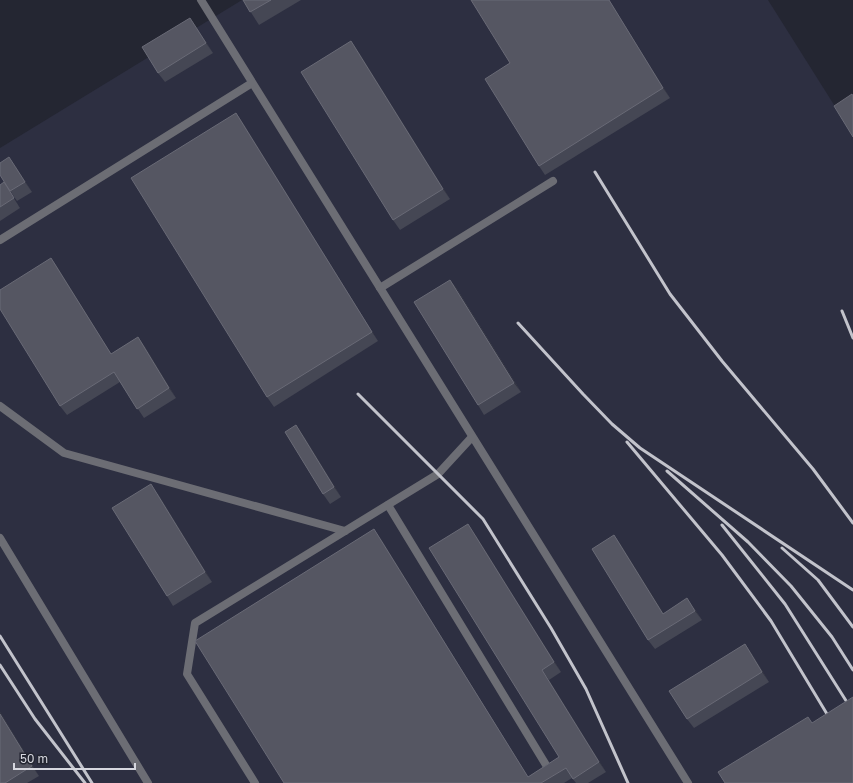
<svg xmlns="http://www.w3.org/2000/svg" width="853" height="783" viewBox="0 0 853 783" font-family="'Golos Text',sans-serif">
	<rect width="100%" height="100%" fill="#242632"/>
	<!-- built -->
	<polygon fill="#2d2f41" points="242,0 768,0 853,135 853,783 0,783 0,148"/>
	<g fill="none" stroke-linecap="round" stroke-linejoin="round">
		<!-- lane -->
		<g stroke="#6c6d74" stroke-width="8">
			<polyline points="201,0 688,783"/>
			<polyline points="0,240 252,83"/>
			<polyline points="380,288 553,181"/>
			<polyline points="0,406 64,453 345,531"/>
			<polyline points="388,505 557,783"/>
			<polyline points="0,538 148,783"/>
			<polyline points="255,783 187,674 195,623 438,474 472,437"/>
		</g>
		<!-- rail -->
		<g stroke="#c2c3cb" stroke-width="3">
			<polyline points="595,172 670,294 722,361 813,469 853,523"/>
			<polyline points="842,311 853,338"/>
			<polyline points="518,323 583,394 612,424 640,448 853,590"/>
			<polyline points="358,394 483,519 551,628 586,689 628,783"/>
			<polyline points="627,442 722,555 771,621 830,719"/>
			<polyline points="667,471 748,542 791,586 832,637 853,670"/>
			<polyline points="722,525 785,604 850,707"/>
			<polyline points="782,548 818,580 853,627"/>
			<polyline points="0,636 92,783"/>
			<polyline points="0,665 35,719 85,783"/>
		</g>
	</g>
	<!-- wall -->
	<g fill="#454754">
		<polygon points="243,0 301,0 259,25"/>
		<polygon points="609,0 670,98 545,175 539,166"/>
		<polygon points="197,28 213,53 165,82 158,73"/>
		<polygon points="358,51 450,199 400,230 393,220"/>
		<polygon points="236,113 243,123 378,341 274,407 267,397"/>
		<polygon points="16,167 32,192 17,201 10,191"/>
		<polygon points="4,182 20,208 0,221 0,185"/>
		<polygon points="51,258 58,268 111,354 138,337 145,347 176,398 144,418 120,382 67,415 60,406"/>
		<polygon points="450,280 457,289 521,392 484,415 478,405"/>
		<polygon points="303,435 341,497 330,504 323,494"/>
		<polygon points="158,494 212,582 173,606 167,596"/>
		<polygon points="475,534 561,672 549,680 606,772 588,783 576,783 572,778 564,783 284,783 381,539 528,777 559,757"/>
		<polygon points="614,535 621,545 663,613 694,608 702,620 655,649 648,640"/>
		<polygon points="745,644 752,654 769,682 694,728 687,719"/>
		<polygon points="0,712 39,776 27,783 0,783"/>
	</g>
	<!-- shaded-wall -->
	<g fill="#313340">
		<polygon points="609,0 670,98 663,88"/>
		<polygon points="190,18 197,28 213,53 206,43"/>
		<polygon points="351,41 358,51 450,199 443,189"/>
		<polygon points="236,113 243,123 378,341 372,332"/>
		<polygon points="9,157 16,167 32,192 25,182"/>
		<polygon points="4,182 11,192 20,208 14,198"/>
		<polygon points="51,258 58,268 118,364 111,354"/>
		<polygon points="450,280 457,289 521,392 514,383"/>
		<polygon points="138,337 145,347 176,398 169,388"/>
		<polygon points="296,425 303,435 341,497 334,487"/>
		<polygon points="151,484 158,494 212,582 205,572"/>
		<polygon points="468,524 475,534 561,672 554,662"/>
		<polygon points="374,529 381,539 532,783 528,777"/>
		<polygon points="614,535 621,545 670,623 663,614"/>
		<polygon points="687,598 694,608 702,620 695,611"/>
		<polygon points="745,644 752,654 769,682 762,672"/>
		<polygon points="542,670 549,680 606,772 599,762"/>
		<polygon points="0,712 39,776 32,766 0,714"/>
	</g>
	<!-- building -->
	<g fill="#555662" stroke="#696a76">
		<polygon points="243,0 271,0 250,12"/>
		<polygon points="471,0 609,0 663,88 539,166 485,79 510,63"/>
		<polygon points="190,18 206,43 158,73 142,47"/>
		<polygon points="351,41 443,189 393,220 301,72"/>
		<polygon points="852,94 853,96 853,137 834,106"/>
		<polygon points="236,113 372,332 267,397 131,178"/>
		<polygon points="9,157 25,182 10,191 0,175 0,163"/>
		<polygon points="4,182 14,198 0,207 0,185"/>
		<polygon points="51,258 111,354 138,337 169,388 137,409 114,372 60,406 0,309 0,290"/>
		<polygon points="450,280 514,383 478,405 414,302"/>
		<polygon points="296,425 334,487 323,494 285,432"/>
		<polygon points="151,484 205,572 167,596 112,508"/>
		<polygon points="468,524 554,662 542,670 599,762 573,779 566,768 541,783 284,783 195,641 374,529 528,777 559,757 429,548"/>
		<polygon points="614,535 663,614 687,598 695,611 648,640 592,549"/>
		<polygon points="745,644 762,672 687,719 669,691"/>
		<polygon points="853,697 853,783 725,783 718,772 808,717 812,723"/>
		<polygon points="0,714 32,766 5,783 0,783"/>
	</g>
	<!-- scale -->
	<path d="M14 763v6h121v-6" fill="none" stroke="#d6d7df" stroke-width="2"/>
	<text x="20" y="763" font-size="12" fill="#d6d7df" stroke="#242632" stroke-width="3" paint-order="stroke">50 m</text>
</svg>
